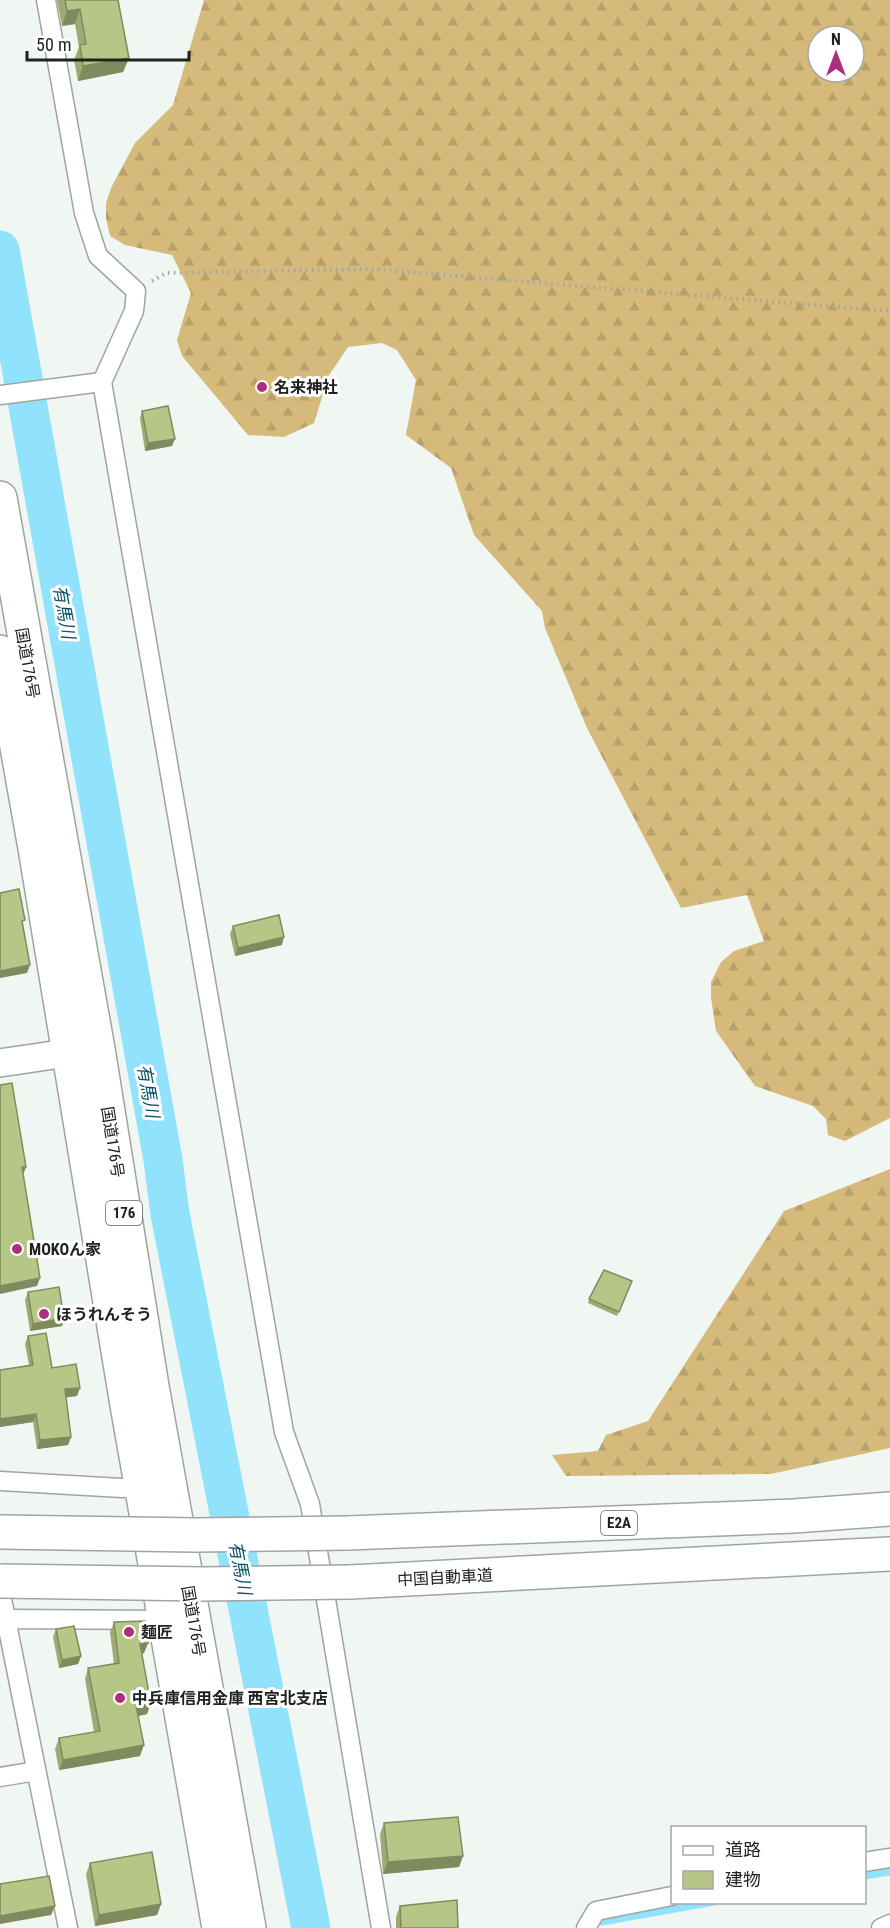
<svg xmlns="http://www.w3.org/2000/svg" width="890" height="1928" viewBox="0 0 890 1928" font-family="'Roboto Condensed','Noto Sans JP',sans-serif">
	<defs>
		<pattern id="forest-firs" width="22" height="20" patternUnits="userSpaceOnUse" patternTransform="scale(1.5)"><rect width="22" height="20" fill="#d6ba7b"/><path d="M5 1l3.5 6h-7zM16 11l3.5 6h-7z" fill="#b7a06a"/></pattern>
	</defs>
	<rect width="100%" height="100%" fill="#f0f7f2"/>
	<!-- forest -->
	<g fill="url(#forest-firs)" fill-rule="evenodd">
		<path d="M204 0H890V1118L845 1141 828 1135 826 1119 813 1106 755 1086 716 1031 711 998V982L721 962 734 951 764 941 747 895 681 908 587 728 545 628 542 611 474 535 451 468 406 435 416 380 397 350 382 343 348 347 329 375 314 423 284 437 248 435 182 356 177 340 191 293 172 255 125 245 110 236 106 218V203L112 186 135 143 173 105ZM818 36H854V72H818Z"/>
		<polygon points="890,1169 890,1448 771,1474 566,1476 552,1455 598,1451 606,1435 648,1421 784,1211"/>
	</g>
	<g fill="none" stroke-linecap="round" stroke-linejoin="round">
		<!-- stream -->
		<g stroke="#91e3fd" stroke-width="7">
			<polyline points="864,1876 890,1872"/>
			<polyline points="602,1922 714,1902"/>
		</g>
		<!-- river -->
		<polyline stroke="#91e3fd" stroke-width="39" points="0,250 163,1160 170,1214 311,1928"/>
		<!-- street casing -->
		<g stroke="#9ea5a0" stroke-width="21">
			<g id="street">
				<polyline points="46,0 84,213 98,256 136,291 134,311 102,382 284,1432 310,1504 381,1928"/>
				<polyline points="0,395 102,382"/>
				<polyline points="0,1481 122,1488 142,1487"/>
				<polyline points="0,1589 68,1928"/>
				<polyline points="0,1624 6,1619 165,1620"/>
				<polyline points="0,1777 36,1771"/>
				<polyline points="864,1862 890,1858"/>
				<polyline points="586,1928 596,1911 672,1896"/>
				<polyline points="881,1928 890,1924"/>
			</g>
		</g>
		<!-- secondary casing -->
		<g stroke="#9ea5a0" stroke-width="30">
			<polyline id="secondary" points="0,1063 88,1050"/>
		</g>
		<!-- highway casing -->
		<g stroke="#9ea5a0" stroke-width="36">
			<g id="highway">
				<polyline points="0,498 98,1049 152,1386 249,1928"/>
				<polyline points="0,652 35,848 126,1399 219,1928"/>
				<polyline points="348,1533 794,1516 890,1509"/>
				<polyline points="350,1582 890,1554"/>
			</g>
		</g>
		<!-- path -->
		<polyline stroke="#a1a6a2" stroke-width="4" stroke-dasharray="1.5 4.5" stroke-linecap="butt" points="152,281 166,273 369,269 890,311"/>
		<!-- street -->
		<use href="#street" stroke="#fff" stroke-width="18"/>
		<!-- secondary -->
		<use href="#secondary" stroke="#fff" stroke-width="27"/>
		<!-- highway -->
		<use href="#highway" stroke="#fff" stroke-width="33"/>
		<!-- highway-bridge casing -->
		<g stroke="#9ea5a0" stroke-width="36" stroke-linecap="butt">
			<g id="highway-bridge">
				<polyline points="0,1532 195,1535 348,1533"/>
				<polyline points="0,1581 203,1584 350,1582"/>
			</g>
		</g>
		<!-- highway-bridge -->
		<use href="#highway-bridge" stroke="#fff" stroke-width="33"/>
	</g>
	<!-- wall -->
	<g fill="#9daa73">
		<polygon points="57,0 118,0 129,58 123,72 78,81 74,60 79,47 75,24 62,26"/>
		<polygon points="142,411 172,446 145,451 140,418"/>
		<polygon points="233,926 282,945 235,956 230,934"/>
		<polygon points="632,1281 617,1316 588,1303 589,1299"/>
		<polygon points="28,1292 64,1318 62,1326 30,1331 25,1300"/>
		<polygon points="28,1336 52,1368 77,1396 66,1397 71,1437 68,1445 37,1449 33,1422 0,1427 0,1370 29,1365 25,1344"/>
		<polygon points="114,1622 148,1643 144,1653 142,1654 147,1714 138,1716 140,1756 59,1770 55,1749 59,1738 94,1732 85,1679 88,1668 114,1664 110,1632"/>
		<polygon points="56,1629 81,1656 78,1664 59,1668 53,1637"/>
		<polygon points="384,1823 463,1856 459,1867 383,1874 380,1834"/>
		<polygon points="90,1863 161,1904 157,1915 95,1926 86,1874"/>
		<polygon points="400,1906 458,1928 396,1928 396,1917"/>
	</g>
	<!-- shaded-wall -->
	<g fill="#7f8b5e">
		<polygon points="80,9 75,24 62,26 67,11"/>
		<polygon points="129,58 123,72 78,81 83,66"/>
		<polygon points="175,439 172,446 145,451 148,443"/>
		<polygon points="284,937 282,945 235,956 238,948"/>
		<polygon points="30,965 27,973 0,978 0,971"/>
		<polygon points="22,1167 26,1167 23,1175"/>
		<polygon points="40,1278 37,1286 0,1294 0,1286"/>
		<polygon points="64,1318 62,1326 30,1331 33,1324"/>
		<polygon points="80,1388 77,1396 62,1398 65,1389"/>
		<polygon points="36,1414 33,1422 0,1427 0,1419"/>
		<polygon points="71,1437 68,1445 37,1449 40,1440"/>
		<polygon points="148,1643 144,1653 136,1654 140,1644"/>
		<polygon points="81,1656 78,1664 59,1668 62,1660"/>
		<polygon points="151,1704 147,1714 133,1717 136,1706"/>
		<polygon points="144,1745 140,1756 59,1770 63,1760"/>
		<polygon points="463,1856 459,1867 383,1874 388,1862"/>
		<polygon points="161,1904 157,1915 95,1926 99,1915"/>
		<polygon points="55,1906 51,1915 0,1924 0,1916"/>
	</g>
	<!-- building -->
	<g fill="#b6c686" stroke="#7f8b5e" stroke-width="1.5">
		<polygon points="65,0 118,0 129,58 83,66 80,45 86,44 80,9 67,11"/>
		<polygon points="168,406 175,439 148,443 142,411"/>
		<polygon points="19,889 25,920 22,921 30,965 0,971 0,893"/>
		<polygon points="279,915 284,937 238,948 233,926"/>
		<polygon points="12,1083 26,1167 22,1167 40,1278 0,1286 0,1085"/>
		<polygon points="604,1270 632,1281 619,1312 589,1299"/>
		<polygon points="59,1287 64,1318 33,1324 28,1292"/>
		<polygon points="46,1333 52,1368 76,1364 80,1388 65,1389 71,1437 40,1440 36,1414 0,1419 0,1370 33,1365 28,1336"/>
		<polygon points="145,1621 148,1643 140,1644 151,1704 136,1706 144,1745 63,1760 59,1738 100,1731 88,1668 119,1663 114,1622"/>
		<polygon points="74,1626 81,1656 62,1660 56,1629"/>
		<polygon points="458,1817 463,1856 388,1862 384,1823"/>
		<polygon points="152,1852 161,1904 99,1915 90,1863"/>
		<polygon points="49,1876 55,1906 0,1916 0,1884"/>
		<polygon points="457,1900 458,1928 401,1928 400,1906"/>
	</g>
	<!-- markers -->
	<g fill="#ac2e7e" stroke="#fff" stroke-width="2">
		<circle cx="262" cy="387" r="6"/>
		<circle cx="17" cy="1249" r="6"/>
		<circle cx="44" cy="1314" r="6"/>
		<circle cx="129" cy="1632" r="6"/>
		<circle cx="120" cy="1698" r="6"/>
	</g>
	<g text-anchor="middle" stroke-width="6" stroke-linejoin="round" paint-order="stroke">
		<!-- shield labels -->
		<g fill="#fff" stroke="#636463" stroke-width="1.5">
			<rect x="106" y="1201" width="36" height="24" rx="4.5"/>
			<rect x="601" y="1511" width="36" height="24" rx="4.5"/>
		</g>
		<g font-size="15" font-weight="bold" fill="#202220">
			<text x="124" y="1218">176</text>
			<text x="619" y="1528">E2A</text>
		</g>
		<!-- poi labels -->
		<g font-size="16" font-weight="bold" fill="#202220" stroke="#fff" text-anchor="start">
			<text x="274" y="393">名来神社</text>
			<text x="29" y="1255">MOKOん家</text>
			<text x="56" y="1320">ほうれんそう</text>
			<text x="141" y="1638">麺匠</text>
			<text x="132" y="1704">中兵庫信用金庫 西宮北支店</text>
		</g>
		<!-- street labels -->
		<g font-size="16" fill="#202220" stroke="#fff">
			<text transform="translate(28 663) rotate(80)" y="6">国道176号</text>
			<text transform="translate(113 1142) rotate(81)" y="6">国道176号</text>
			<text transform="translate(445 1577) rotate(-3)" y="6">中国自動車道</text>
			<text transform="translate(194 1621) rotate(80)" y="6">国道176号</text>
		</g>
		<!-- water labels -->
		<g font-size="18" font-style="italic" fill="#085162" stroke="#fff">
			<text transform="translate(64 612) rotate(80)" y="6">有馬川</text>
			<text transform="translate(148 1091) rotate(80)" y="6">有馬川</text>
			<text transform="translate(240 1568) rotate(79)" y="6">有馬川</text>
		</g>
	</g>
	<!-- legend -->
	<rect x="671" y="1826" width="195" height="78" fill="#ffffff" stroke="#a6a7a6" stroke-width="1.5"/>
	<rect x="683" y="1846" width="30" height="9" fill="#ffffff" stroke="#a6a7a6" stroke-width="1.5"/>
	<text x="725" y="1856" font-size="18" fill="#202220">道路</text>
	<rect x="683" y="1871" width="30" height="18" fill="#b6c686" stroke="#a6a7a6" stroke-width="1.5"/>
	<text x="725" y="1886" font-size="18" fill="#202220">建物</text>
	<!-- north arrow -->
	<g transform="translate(836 54)"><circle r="28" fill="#ffffff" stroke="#a6a7a6" stroke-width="1.5"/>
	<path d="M0-4.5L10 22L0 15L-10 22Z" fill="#ac2e7e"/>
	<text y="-9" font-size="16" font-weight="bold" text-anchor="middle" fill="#202220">N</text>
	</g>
	<!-- scale -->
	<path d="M27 51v9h162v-9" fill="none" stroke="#202220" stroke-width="3"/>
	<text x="36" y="51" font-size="18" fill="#202220" stroke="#ffffff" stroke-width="4.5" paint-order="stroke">50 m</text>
</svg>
